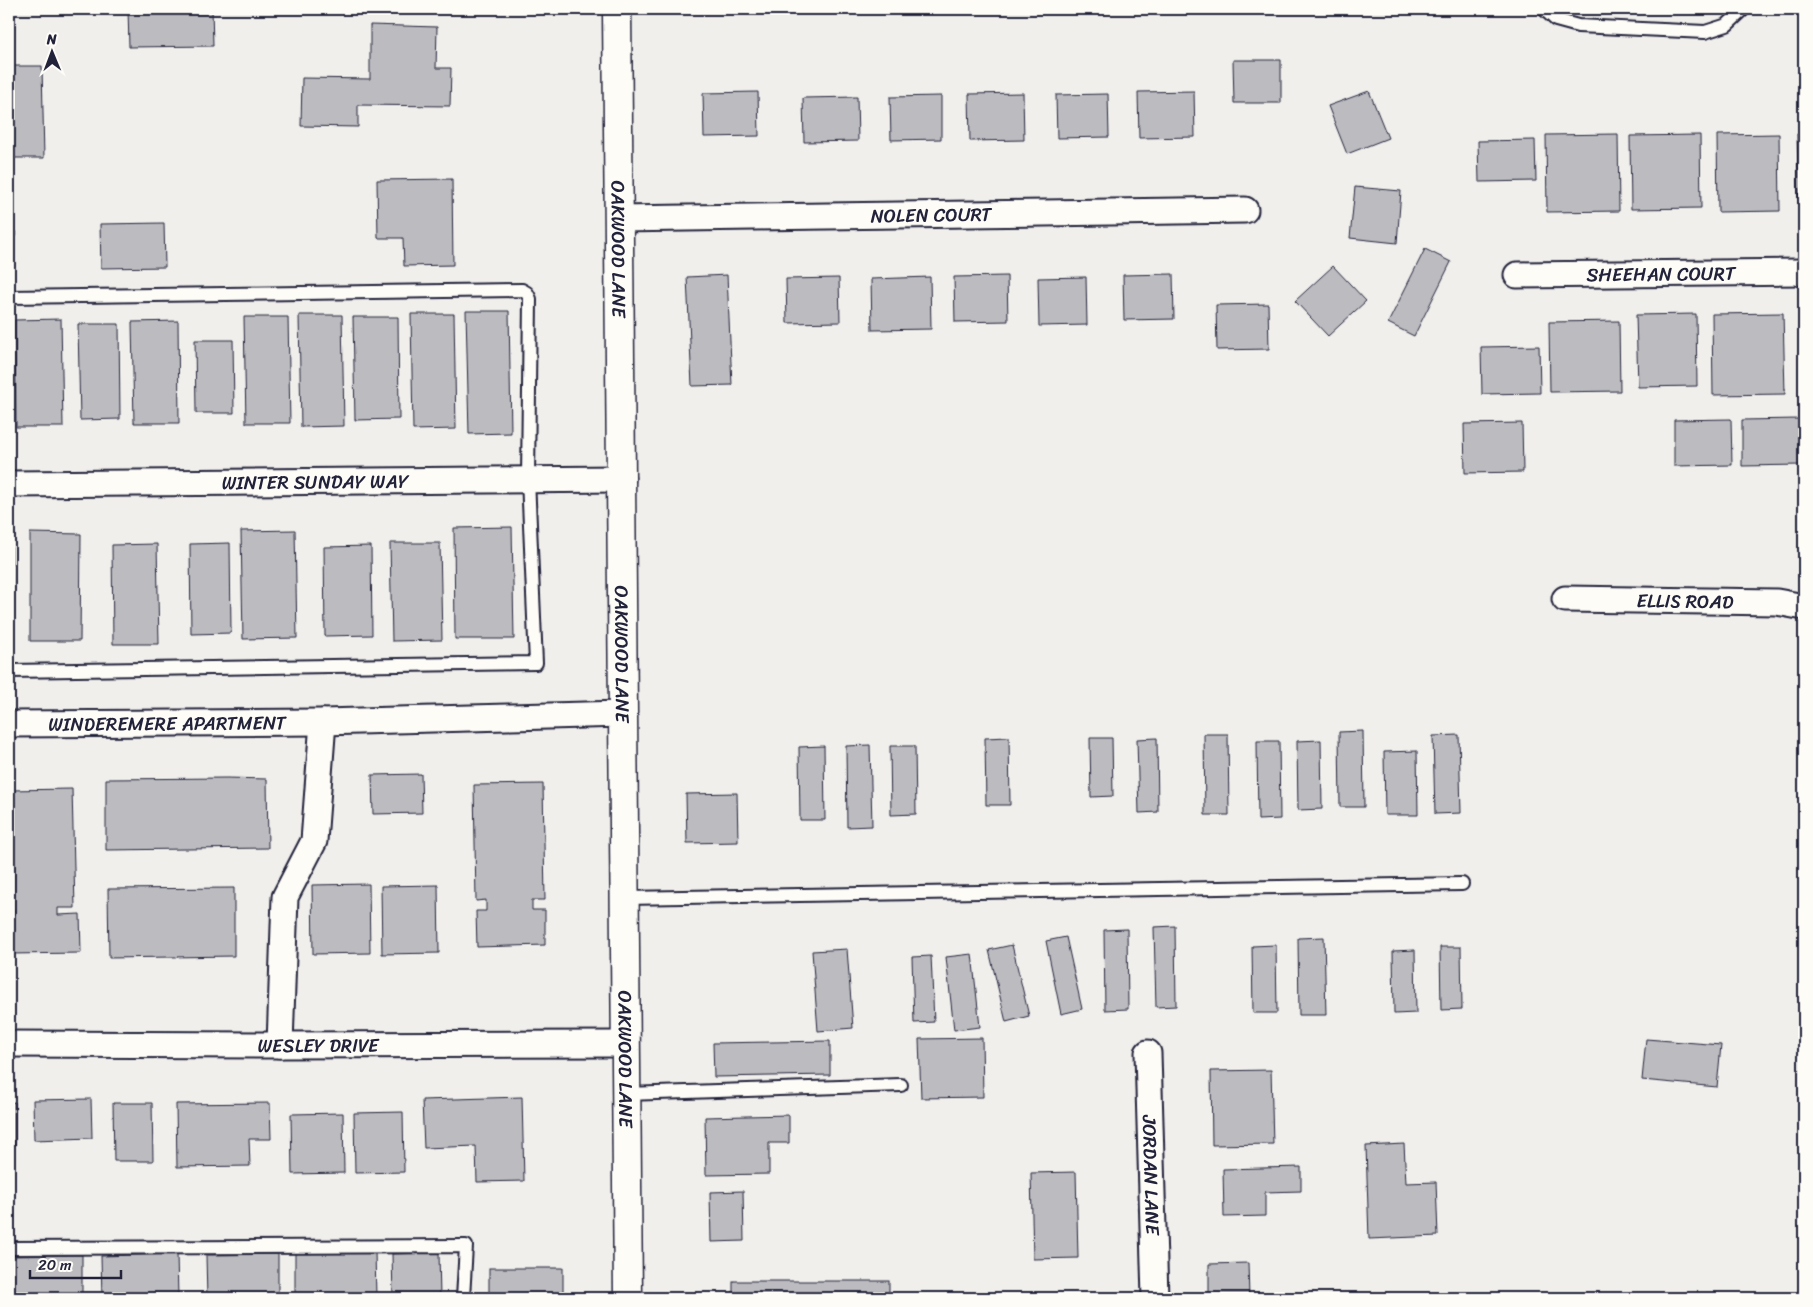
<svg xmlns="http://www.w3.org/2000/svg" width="1813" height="1307" viewBox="0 0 1813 1307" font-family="Sriracha,sans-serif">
	<rect width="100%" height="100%" fill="#f0efec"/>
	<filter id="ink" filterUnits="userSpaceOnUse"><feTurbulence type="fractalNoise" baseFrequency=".02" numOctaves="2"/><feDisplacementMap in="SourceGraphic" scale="10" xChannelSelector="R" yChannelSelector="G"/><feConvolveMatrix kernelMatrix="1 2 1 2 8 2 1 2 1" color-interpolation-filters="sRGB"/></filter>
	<g filter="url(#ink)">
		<!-- building -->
		<g fill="#bcbcc0" stroke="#22223b">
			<polygon points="128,9 212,9 213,46 129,47"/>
			<polygon points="370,25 437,27 436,68 451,68 450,106 358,105 358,127 301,126 302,78 370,79"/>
			<polygon points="1233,60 1281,60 1281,103 1234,103"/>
			<polygon points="9,66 42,66 44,158 9,158"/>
			<polygon points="1194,91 1195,137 1139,138 1138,92"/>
			<polygon points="1369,91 1388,138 1347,154 1328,106"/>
			<polygon points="758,92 759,136 704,137 703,93"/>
			<polygon points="1023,93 1024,140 970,141 969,94"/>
			<polygon points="1108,94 1109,137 1057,138 1056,95"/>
			<polygon points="941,96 941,139 891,140 890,97"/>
			<polygon points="857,97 858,141 804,142 803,98"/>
			<polygon points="1618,134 1619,211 1547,212 1546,135"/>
			<polygon points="1779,134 1780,211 1718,212 1717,135"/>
			<polygon points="1797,134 1804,134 1804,210 1799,210"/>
			<polygon points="1700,135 1701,208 1631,209 1630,136"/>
			<polygon points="1535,140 1536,181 1479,182 1478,141"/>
			<polygon points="452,179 453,265 404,266 403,238 378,238 377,180"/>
			<polygon points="1355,187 1401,191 1397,243 1350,238"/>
			<polygon points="9,222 17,235 9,240"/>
			<polygon points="164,223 165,267 101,268 100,224"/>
			<polygon points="1425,249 1451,262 1414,336 1388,323"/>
			<polygon points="1333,266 1366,301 1328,336 1295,301"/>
			<polygon points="1173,274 1174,319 1124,320 1123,275"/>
			<polygon points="727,275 732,385 692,386 687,277"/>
			<polygon points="1007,276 1008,321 955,322 954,277"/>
			<polygon points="930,277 931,329 872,330 871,279"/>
			<polygon points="1086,277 1087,325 1039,326 1038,278"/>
			<polygon points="839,278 840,322 787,323 786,279"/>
			<polygon points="1268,304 1269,349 1217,350 1216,305"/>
			<polygon points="1802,310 1804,310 1804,393"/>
			<polygon points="466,311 509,311 511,433 469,434"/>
			<polygon points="1783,313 1785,394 1713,395 1712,314"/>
			<polygon points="411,314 454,314 456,429 413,430"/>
			<polygon points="1696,314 1697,386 1638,387 1636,315"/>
			<polygon points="299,315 342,315 344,426 301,427"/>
			<polygon points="244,317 288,317 290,423 246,423"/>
			<polygon points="353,317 398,317 399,419 355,420"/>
			<polygon points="61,319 63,427 16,427 15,320"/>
			<polygon points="178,321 179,423 134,423 132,322"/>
			<polygon points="1619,321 1620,391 1550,392 1549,322"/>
			<polygon points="78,324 119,324 120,419 80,420"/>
			<polygon points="195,340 233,340 234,413 196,413"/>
			<polygon points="1539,346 1540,393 1482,394 1481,347"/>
			<polygon points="1731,419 1732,465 1674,466 1674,420"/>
			<polygon points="1799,419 1800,465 1742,466 1742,420"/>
			<polygon points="1522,423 1523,472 1465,473 1464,424"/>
			<polygon points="512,527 514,639 455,639 454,528"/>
			<polygon points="295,530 297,638 243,639 241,531"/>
			<polygon points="9,531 11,531 13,642 9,642"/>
			<polygon points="30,533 81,534 80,641 30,641"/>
			<polygon points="230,543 231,633 191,634 190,544"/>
			<polygon points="390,543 440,543 442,640 392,641"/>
			<polygon points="157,544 159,644 113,644 112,545"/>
			<polygon points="371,546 372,635 325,636 324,547"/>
			<polygon points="1363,731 1364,807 1340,807 1339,732"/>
			<polygon points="1204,734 1228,734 1229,815 1205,815"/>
			<polygon points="1459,735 1461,813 1435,814 1433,736"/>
			<polygon points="1009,737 1010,805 986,805 985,738"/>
			<polygon points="1090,738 1112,738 1113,796 1091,797"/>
			<polygon points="1157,738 1158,812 1139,813 1137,739"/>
			<polygon points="1321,740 1322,809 1298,810 1297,741"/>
			<polygon points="1257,741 1279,741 1280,819 1258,820"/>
			<polygon points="870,745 872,826 847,827 846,746"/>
			<polygon points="824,746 825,820 800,820 799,747"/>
			<polygon points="890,746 915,746 916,814 891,815"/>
			<polygon points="1417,751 1418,815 1385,815 1384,752"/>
			<polygon points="421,774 422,813 373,814 372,775"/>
			<polygon points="227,778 267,779 268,848 106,850 106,779"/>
			<polygon points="543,784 545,900 532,900 532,910 545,910 545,945 477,947 476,911 486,911 486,900 476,901 474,785"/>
			<polygon points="72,789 75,908 58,908 58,915 80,914 81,953 9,954 9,915 14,915 14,910 9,910 9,790"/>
			<polygon points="737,793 738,842 687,843 686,794"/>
			<polygon points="369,884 370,953 313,954 312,885"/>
			<polygon points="438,885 439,953 382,954 381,886"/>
			<polygon points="234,888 234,956 109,958 108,889"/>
			<polygon points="1175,926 1176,1006 1156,1007 1154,927"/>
			<polygon points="1127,929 1128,1009 1105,1010 1104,930"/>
			<polygon points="1066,937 1082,1009 1061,1014 1046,941"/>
			<polygon points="1324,937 1326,1015 1299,1015 1298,938"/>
			<polygon points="1012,945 1029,1016 1006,1022 989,950"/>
			<polygon points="1276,945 1277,1013 1253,1013 1252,946"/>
			<polygon points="1440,947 1461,947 1462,1009 1441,1010"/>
			<polygon points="847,949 853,1028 818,1031 812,951"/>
			<polygon points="1415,950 1416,1013 1394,1014 1393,951"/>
			<polygon points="972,954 980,1027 954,1030 946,957"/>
			<polygon points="931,956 934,1022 914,1023 912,957"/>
			<polygon points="982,1038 983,1097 921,1098 919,1039"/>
			<polygon points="1646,1039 1721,1045 1717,1087 1642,1080"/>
			<polygon points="830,1041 830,1075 714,1077 713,1043"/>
			<polygon points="1271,1070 1273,1144 1212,1145 1211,1071"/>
			<polygon points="522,1097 524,1181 477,1182 476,1146 424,1148 422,1100"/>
			<polygon points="91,1099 92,1138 34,1140 33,1100"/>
			<polygon points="15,1102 15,1145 9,1145 9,1103"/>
			<polygon points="113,1103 152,1103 153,1161 114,1161"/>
			<polygon points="270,1103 271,1139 249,1139 250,1166 177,1167 176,1104"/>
			<polygon points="403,1112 404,1172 355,1173 354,1113"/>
			<polygon points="343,1113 344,1173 292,1174 291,1114"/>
			<polygon points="789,1115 789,1143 769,1143 769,1174 706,1175 705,1117"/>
			<polygon points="1404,1144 1406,1183 1436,1182 1438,1236 1369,1239 1366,1146"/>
			<polygon points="1301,1167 1301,1191 1265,1192 1265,1216 1224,1217 1223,1169"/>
			<polygon points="1076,1172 1078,1258 1033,1259 1031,1173"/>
			<polygon points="743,1191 744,1241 711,1242 710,1192"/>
			<polygon points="375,1251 376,1298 295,1298 295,1253"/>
			<polygon points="439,1253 440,1298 393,1298 392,1254"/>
			<polygon points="177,1254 178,1298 102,1298 101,1256"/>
			<polygon points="278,1254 278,1298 207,1298 206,1255"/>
			<polygon points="82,1255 82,1298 9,1298 9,1256"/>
			<polygon points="1248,1263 1249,1298 1209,1298 1209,1264"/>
			<rect x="489" y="1268" width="74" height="30"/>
			<rect x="733" y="1281" width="156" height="17"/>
		</g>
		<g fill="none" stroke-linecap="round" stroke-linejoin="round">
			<!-- service casing -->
			<g stroke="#22223b" stroke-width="16">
				<g id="service">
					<polyline points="1544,9 1556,20 1578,26 1705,32 1727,25 1744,9"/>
					<polyline points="9,297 522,290 527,293 530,299 528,479 536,663 9,671"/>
					<polyline points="625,898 1462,884"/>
					<polyline points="626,1094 901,1085"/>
					<polyline points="9,1248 466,1246 463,1298"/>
				</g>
			</g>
			<!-- minor casing -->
			<g stroke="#22223b" stroke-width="29">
				<g id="minor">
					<path id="s1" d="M619 219 1245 210"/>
					<path id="s2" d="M1517 275 1804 272"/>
					<path id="s3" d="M9 484 622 479"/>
					<path id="s4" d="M1565 599 1777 602 1804 607"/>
					<path id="s5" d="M9 724 323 722 623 714"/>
					<path id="s6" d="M9 1044 280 1045 626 1044"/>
					<polyline points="280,1045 285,897 314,841 323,722"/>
					<path id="s7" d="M1148 1053 1155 1298"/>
				</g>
			</g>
			<!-- tertiary casing -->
			<g stroke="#22223b" stroke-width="31">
				<g id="tertiary">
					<path id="s8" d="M617 9 628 1298"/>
				</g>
			</g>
			<!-- service -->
			<use href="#service" stroke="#fdfcf7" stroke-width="12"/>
			<!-- minor -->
			<use href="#minor" stroke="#fdfcf7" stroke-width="25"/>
			<!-- tertiary -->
			<use href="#tertiary" stroke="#fdfcf7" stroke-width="28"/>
		</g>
	</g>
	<g text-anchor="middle" stroke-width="4" stroke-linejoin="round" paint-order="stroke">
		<!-- street labels -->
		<g font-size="19" fill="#22223b" stroke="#fdfcf7">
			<text dy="7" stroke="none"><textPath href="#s1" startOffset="312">NOLEN COURT</textPath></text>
			<text dy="7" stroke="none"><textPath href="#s8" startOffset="240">OAKWOOD LANE</textPath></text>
			<text dy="7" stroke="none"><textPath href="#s2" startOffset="144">SHEEHAN COURT</textPath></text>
			<text dy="7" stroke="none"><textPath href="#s3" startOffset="306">WINTER SUNDAY WAY</textPath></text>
			<text dy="7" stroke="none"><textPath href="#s4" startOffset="120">ELLIS ROAD</textPath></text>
			<text dy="7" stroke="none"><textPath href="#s8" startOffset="645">OAKWOOD LANE</textPath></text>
			<text dy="7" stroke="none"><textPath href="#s5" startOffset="158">WINDEREMERE APARTMENT</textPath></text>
			<text dy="7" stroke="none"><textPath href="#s6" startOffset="309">WESLEY DRIVE</textPath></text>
			<text dy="7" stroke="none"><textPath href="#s8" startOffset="1050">OAKWOOD LANE</textPath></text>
			<text dy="7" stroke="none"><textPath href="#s7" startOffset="122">JORDAN LANE</textPath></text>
		</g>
	</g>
	<!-- margin -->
	<rect width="1813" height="1307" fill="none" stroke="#fdfcf7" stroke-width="30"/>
	<rect x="15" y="15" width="1783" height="1277" fill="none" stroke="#22223b" stroke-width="2" filter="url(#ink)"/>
	<!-- north arrow -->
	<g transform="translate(52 52) rotate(359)" stroke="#fdfcf7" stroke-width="4" paint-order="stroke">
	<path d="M0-4L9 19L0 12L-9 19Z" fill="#22223b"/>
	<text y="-8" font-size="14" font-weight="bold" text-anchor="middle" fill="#22223b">N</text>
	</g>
	<!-- scale -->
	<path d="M30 1270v8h91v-8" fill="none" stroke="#22223b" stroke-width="2.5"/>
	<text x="38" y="1270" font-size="15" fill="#22223b" stroke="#fdfcf7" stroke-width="4" paint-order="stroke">20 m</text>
</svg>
